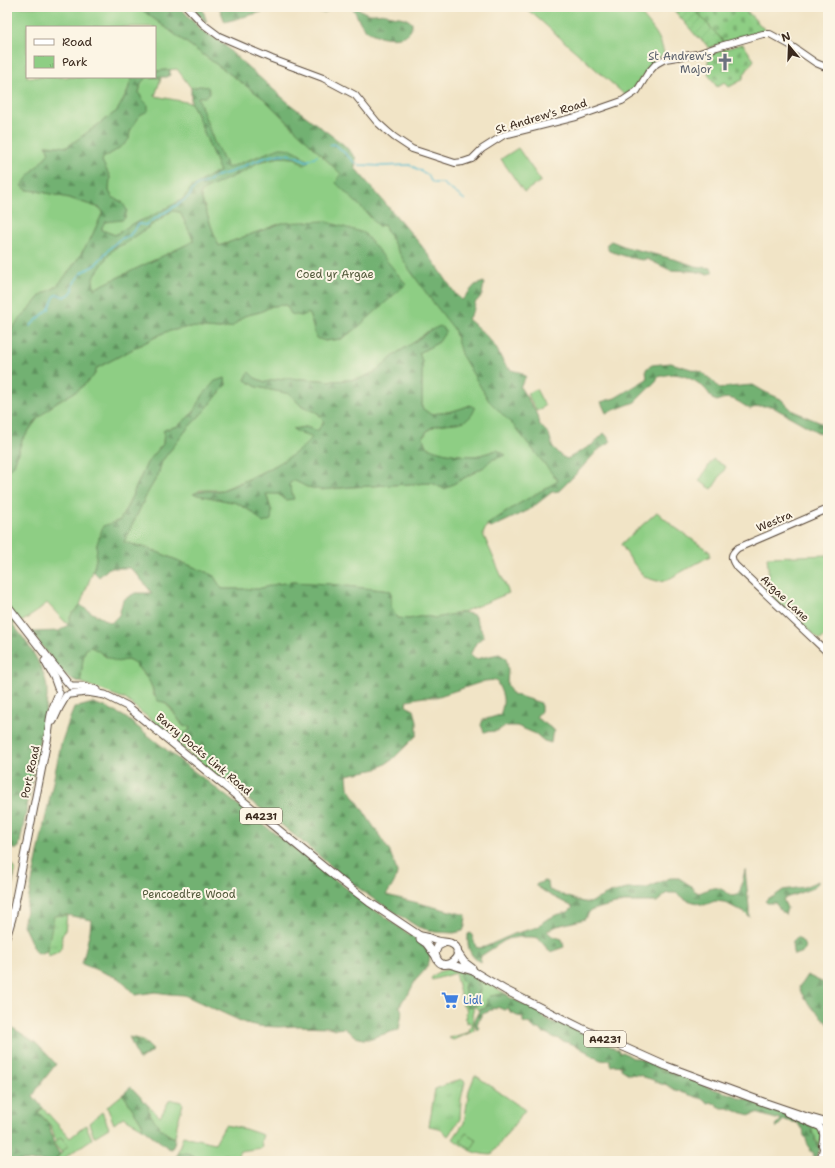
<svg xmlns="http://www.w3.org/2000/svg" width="835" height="1168" viewBox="0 0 835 1168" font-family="'Shantell Sans',sans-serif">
	<defs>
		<pattern id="forest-firs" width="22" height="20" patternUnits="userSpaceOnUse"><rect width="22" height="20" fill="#72b172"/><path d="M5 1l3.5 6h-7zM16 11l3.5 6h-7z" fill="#5f905d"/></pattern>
		<pattern id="cemetery-stones" width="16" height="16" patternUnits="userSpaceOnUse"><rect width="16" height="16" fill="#8ece84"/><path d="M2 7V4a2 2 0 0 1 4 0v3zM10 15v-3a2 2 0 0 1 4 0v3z" fill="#7bb172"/></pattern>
		<pattern id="park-tufts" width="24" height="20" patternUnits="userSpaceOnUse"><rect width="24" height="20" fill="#8ece84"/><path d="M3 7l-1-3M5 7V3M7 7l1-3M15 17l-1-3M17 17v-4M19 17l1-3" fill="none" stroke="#7bb172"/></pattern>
		<pattern id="garden-furrows" width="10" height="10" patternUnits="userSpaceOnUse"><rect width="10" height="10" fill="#8ece84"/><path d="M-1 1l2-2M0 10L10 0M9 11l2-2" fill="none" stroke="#7bb172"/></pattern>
	</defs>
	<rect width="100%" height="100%" fill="#fcf5e5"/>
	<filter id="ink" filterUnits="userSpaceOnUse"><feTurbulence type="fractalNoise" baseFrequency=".025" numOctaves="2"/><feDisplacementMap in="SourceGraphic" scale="8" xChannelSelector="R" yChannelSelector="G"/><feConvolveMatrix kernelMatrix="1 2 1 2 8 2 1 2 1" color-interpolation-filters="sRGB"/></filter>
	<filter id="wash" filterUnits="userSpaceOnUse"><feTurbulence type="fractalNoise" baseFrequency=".012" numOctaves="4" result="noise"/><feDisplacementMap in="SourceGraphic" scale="16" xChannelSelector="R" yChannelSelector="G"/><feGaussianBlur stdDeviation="0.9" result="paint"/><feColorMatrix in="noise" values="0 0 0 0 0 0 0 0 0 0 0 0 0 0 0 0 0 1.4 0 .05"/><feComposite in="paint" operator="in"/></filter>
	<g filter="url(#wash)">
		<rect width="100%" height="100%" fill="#f1e4c6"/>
		<!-- grass -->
		<g fill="#8ece84" stroke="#647c51" fill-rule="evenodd">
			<path d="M7 7H138L180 38 263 98 341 174 366 212 378 226 384 225 398 251 454 329 476 378 489 401 514 426 559 481 517 505 487 525 483 534 509 593 463 612 436 618 424 616 409 619 397 618 391 607V591L329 584 293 582 277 584 258 589H222L213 575 150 549 124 542 148 492 158 475 162 461 187 429 206 409 226 385 225 378 203 395 194 412 178 426 164 430 163 444 147 463 128 505 120 520 97 544 96 560 93 571 80 605 71 615 68 625 47 603 41 608V609L23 621 13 624 7 618V471L14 465 22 440 38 418 55 403 77 391 93 377 97 368 165 332 189 327 220 329 232 327 244 316 260 312 272 306 286 305 309 313 325 341 341 339 356 329 282 223 219 246 214 234 200 194 206 189 249 169 258 162 280 157 295 158 304 165 309 161 272 151 228 168 214 142 207 124 198 97 200 86 191 88 177 69 155 71V27H27V77H132L127 93 117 111 67 147 46 145 49 153 31 173 22 186 27 190 37 191 69 198 100 208 103 212 90 240 75 263 63 279 56 287 41 295 7 334ZM428 331 439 342 419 353 422 361V408L430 414C444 413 457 411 470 405L459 422 437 425 428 430 423 438 426 447C440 453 460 456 475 456 482 455 490 452 497 450L505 455 491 460 484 467 444 489 432 483 350 487 333 489 307 487 293 479 289 484 292 493 286 500 278 494 266 493 272 512H252L237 503 194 494 200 490H222L246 480 290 458 310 442 313 437 301 434 293 429 306 427 317 431 324 422 318 413 300 405 290 394 257 387 245 380 249 372 255 378 265 382 284 378 305 379 334 381 359 379 377 371 397 353 416 341Z"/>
			<path d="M522 7H638C641 16 648 21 653 29 659 36 662 45 664 53L652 64 632 90 625 95 533 14Z"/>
			<polygon points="147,77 161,78 155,96 191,103 195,110 220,172 214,173 200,182 191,188 182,200 148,218 132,224 115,235 102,230 102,227 105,221 122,220 122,202 112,197 109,191 110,177 102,161 103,158 115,151 129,139 130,131 140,115 148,105 142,99 139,93 141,83"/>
			<polygon points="518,148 541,181 524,192 501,159"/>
			<polygon points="172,211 180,212 194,241 94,289 92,278 113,249 126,243"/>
			<polygon points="536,389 545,406 537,411 527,394"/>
			<polygon points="713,459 726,467 712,489 699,481"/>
			<polygon points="657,512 673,526 710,552 710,556 667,580 657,581 644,577 631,560 621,544"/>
			<polygon points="828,555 828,634 820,640 764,591 769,577 767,557"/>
			<path d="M91 647 99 651 106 657 116 661 127 660 134 663 150 682 154 696C171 706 172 711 183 726L190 727 189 731 183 742 222 770 232 780 234 789 179 745 160 727 125 699 80 682C83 671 81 659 86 649Z"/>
			<path d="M449 969C461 970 478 974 481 986L477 984C475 978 469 974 463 972L464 988 473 1007 474 1006 472 1015 473 1016 474 1031 453 1040 449 1038 470 1032 469 1029 472 1027 470 1022 467 1023V1020H466L465 1018 467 1017 465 1013 467 1012 465 1006H463L455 973 432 980 431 978 438 972Z"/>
			<path d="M478 978 508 995 502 994 490 996 485 1009H480L479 1011 475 1007 478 1004C475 994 486 990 478 978Z"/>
			<path d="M129 1037C139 1038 147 1042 152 1050L151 1052 140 1060 138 1059 143 1057 151 1051 144 1045 137 1042V1040L130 1039Z"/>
			<polygon points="641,1059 690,1079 682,1077 681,1076 672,1074 668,1072 662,1071 658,1068 644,1061 642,1062"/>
			<path d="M475 1075 525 1110 491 1155C473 1154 467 1149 453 1139L464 1123 469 1090Z"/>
			<polygon points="123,1094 143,1125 141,1127 123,1117 114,1124 107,1107"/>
			<path d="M170 1099 181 1102 183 1104 177 1125 175 1138C161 1132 149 1119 147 1104L160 1117Z"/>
			<polygon points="43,1108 70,1138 86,1125 92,1139 68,1155 64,1160 54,1161 60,1154 62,1153 61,1152 68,1146 61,1137 56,1141 51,1126 38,1112"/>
			<polygon points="102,1112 109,1128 94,1137 89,1123"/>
			<polygon points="808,1123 820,1130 822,1139 820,1149"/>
			<polygon points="225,1125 245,1129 263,1135 261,1141 262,1148 240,1151 237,1158 224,1154 221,1161 202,1161 186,1152 177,1154 183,1136 215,1143"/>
		</g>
		<!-- forest -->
		<g fill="url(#forest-firs)" stroke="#566e48" fill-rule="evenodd">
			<path d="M138 7H180L201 30 224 44 232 53 291 105 344 145 356 158 355 168 421 245 439 269 456 295 462 300 475 285 484 282 482 295 475 303 474 309 468 319C478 328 489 337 496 348 500 354 503 365 510 369 516 373 518 369 526 377L520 387 535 410 540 425 549 434 553 448 561 456 567 459 592 445 604 433 611 441 597 451 576 474 559 491 552 492 529 510 491 528 487 525 517 505 558 481 514 426 489 401 461 354 454 329 432 301 409 269 398 251 384 225 378 226 366 212 336 183 341 174 263 98 180 38Z"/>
			<polygon points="191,7 202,7 207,23"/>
			<polygon points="219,7 335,7 324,13 316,11 269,10 225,22"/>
			<path d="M352 7C360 7 360 11 366 13 373 16 379 12 386 14 388 14 389 16 392 16 399 17 406 17 412 23 414 44 375 39 365 29 359 23 357 14 352 7Z"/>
			<path d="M170 70V75L166 77H147L141 83 139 93 142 99 148 105V111L140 115 130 131 129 139 126 143 115 151 103 158 102 161 110 177 109 191 112 197 122 202 127 210 125 218 122 220 105 222 102 227V230L115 235 132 224 148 218 182 200 191 188 200 182 214 173 220 172 195 110 191 103V88L200 86 208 87 210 93 205 97H198L214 142 228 168 280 148C295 148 298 152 309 161L304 165 295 158 280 157 258 162 249 169 206 189 200 194 214 234 219 246 282 223 324 221 364 233 406 284 356 329 341 339 325 341 316 338 309 313 301 316 291 314 286 305 272 306 260 312 244 316 232 327 220 329 189 327 165 332 97 368 93 377 77 391 55 403 38 418 22 440 14 465 7 471V334L41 295 56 287 63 279 75 263 90 240 103 212 100 208 69 198 37 191 27 190 21 186 31 173 49 153 46 145 67 147 117 111 127 93 132 77H155V71ZM171 211 180 212 194 241 94 289 93 278 113 249 126 243Z"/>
			<polygon points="611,241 626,247 677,260 695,266 711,268 713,272 708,274 693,271 670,270 647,259 642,260 628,257 609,251 606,245"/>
			<path d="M440 326 446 331 439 342 419 353 422 361V408L430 414C444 413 457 411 470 405L475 408C468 432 443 417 428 430 426 432 424 435 423 438L426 446C439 453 460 456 475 456 482 455 490 452 497 450L506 455 491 460 484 467 444 489 432 483 350 487 321 490 307 487 293 480 289 484 294 499 286 500 278 494H266L272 512 271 520 263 523 252 512 237 503 193 494C205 488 213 493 223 490 243 483 302 455 312 437L301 434 293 429 306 427 317 431 324 422 318 413 300 405 290 394 257 387 245 380 249 372 255 378 265 382 284 378 305 379 334 381 359 379 377 371 397 353 416 341 429 331Z"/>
			<path d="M671 363 701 372 713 381 720 389 728 387 753 385 765 392 781 399 793 411 828 426V438L771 406H759L750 409C738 402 731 394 717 401L712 399C706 385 687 374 671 374 666 375 662 376 658 377L656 381 635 402 606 413 601 402 615 398 647 379 646 369 652 365Z"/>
			<path d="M225 378 226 385 206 409 187 429 162 461 158 475 148 492 124 542 150 549 213 575 222 589H258L277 584 293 582 329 584 391 591V607L397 618 409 619 424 616 436 618 463 612 474 615 484 636 476 643 470 655 476 659 499 654 506 658 508 670 507 684 512 694 541 703V711L536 717 555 731 552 735 551 743 544 741 536 734 517 726H506L497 731 484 732 481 725 483 720 500 715C506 699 503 695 496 680L485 681 436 697H424L407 700 406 706 414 710 417 721V735L392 760 377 769 347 775 348 787 390 852C392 858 397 869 397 874 396 881 390 890 386 895L466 915 465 926 463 931 454 933 435 932 418 927 372 898 349 881 271 816 234 789 232 780 222 770 183 742 181 738 182 734 189 731 190 727 183 726 171 708 164 702 158 701C153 694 153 687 149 681 146 676 134 661 127 660 123 660 119 663 115 661 106 658 100 651 91 647L86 649C81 659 83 671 80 682L69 678 61 671 31 632 59 631 68 625 71 615 80 605 94 614 111 623 119 615 123 600 135 593H152L135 572 129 568H109L99 577 93 571 96 560 97 544 103 526 120 520 128 505 147 463 163 444 164 430 178 426 194 412 203 395 215 381Z"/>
			<path d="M7 618C22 634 45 666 47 688 48 706 43 725 39 743 33 778 26 812 19 847L15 850 12 848 14 845 7 843Z"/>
			<polygon points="93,703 108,708 125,717 187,766 376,911 416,939 428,950 430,956 429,962 425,970 415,981 408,995 403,1000 400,1006 402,1012 399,1030 394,1031 368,1039 363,1039 356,1037 344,1028 336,1029 329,1027 298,1026 278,1027 259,1026 245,1023 184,995 169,994 155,992 135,995 120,979 82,964 90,931 91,920 67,915 55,916 47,951 39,954 36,953 23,925 61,744 70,718 74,708"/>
			<path d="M745 870 749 907V917L745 913 724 902 715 901 704 905 687 900 676 893H667L657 902H624L603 907 590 911 585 919 557 926 547 931 552 936 562 939 564 947 550 952 538 938 532 937H519L507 939 481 956 480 962C469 956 467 946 468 934L471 933 476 947 479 948 485 947 514 934 538 927 544 921 556 915 568 912 573 907 548 894 535 885 544 881 548 882 549 890 579 901 589 903 610 893 627 889 647 888 670 878H679L691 886 695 891 699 893C717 886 716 885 732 896L738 895 740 891Z"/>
			<polygon points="7,871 15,871 7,915"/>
			<polygon points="818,881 818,883 813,888 783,899 787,908 785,915 775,903 767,903 765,901 768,898 773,897 783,890 804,887"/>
			<path d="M797 937C802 940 805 944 805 950L801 953 794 955 793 952 792 942Z"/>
			<path d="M463 972C469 974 475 978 477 984L481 987 477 1000 478 1004 475 1007 474 1006 468 1007 466 1003 469 999 465 993 464 983 462 981 459 974Z"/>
			<path d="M807 975 828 985V1024C818 1012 804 1003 799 987Z"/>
			<path d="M502 994 508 995 509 997 542 1013V1016L552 1022 562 1023 609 1045 610 1046 618 1050 620 1053 623 1052 633 1058H638L641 1059 642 1062 644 1061 658 1068 662 1071 668 1072 672 1074 681 1076 682 1077 696 1081 697 1083 704 1085 707 1087 737 1096 738 1098C747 1098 754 1103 763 1106 778 1110 793 1117 808 1123L809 1127 812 1129V1133L815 1136V1141L820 1149 816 1157H813L814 1153 810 1151 811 1149C808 1145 806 1142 806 1138L804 1136 803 1129 800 1127 798 1123 784 1120 776 1128 775 1126 780 1121 781 1118 776 1119 756 1113 751 1115 739 1112 728 1108H722L711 1102 709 1103 706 1102 705 1100 681 1092 680 1091 675 1090 665 1084C660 1085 658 1082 653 1080 649 1078 644 1078 640 1075L629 1074 621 1069V1066L614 1065 612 1066 610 1065V1060C605 1061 599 1061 595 1056L593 1057 588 1054V1052C584 1051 581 1048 577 1046 569 1043 562 1041 556 1038H554L546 1033H543L540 1029H535L530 1024 523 1022V1017L517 1016 514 1013H511L508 1008 504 1010 497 1007 496 1009 492 1008V1010H489L488 1012 482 1014 477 1024 479 1028 477 1030C472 1022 476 1017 480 1009H485L487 1005V999L490 996Z"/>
			<path d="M7 1024 36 1043 56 1064C48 1075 39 1084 33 1096L43 1108 38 1112 49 1124 53 1141V1144L60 1154 54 1161H7V1094L9 1087 7 1086Z"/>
			<polygon points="130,1039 137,1040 137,1042 141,1042 144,1045 146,1044 150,1047 151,1051 143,1057 138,1059"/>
			<polygon points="131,1087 147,1104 150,1114 161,1129 168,1135 175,1138 174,1144 172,1149 168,1148 141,1127 143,1125 123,1094"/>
			<polygon points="186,1152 202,1161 182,1161 176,1156 177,1154"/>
		</g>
		<!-- cemetery -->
		<g fill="url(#cemetery-stones)" stroke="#647c51">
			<polygon points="692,7 743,7 765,30 724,42"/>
			<path d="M741 44H743L754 60 745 73 742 80 729 87 724 82 717 87C707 73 705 72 710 54Z"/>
			<polygon points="7,843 14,845 12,848 9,851 7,856 9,858 15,871 7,893"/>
		</g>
		<!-- park -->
		<g fill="url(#park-tufts)" stroke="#647c51">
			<path d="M67 915 65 931C61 934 61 940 63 943 60 953 56 953 48 956L47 951 54 916Z"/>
			<polygon points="461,1079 465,1082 461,1099 460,1119 448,1136 439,1128 429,1126 435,1089"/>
			<polygon points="466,1133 477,1140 471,1149 460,1141"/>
			<polygon points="61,1137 68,1146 61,1152 53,1143"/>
		</g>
		<!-- garden -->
		<polygon fill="url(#garden-furrows)" stroke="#647c51" points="671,7 692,7 724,42 709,48 703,41 698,38"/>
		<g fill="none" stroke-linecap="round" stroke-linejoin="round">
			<!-- stream -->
			<g stroke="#52bbcf" stroke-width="1.5">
				<polyline points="330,145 333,144 336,145 353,161 359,165 383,166 410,165 428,175 431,181 434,183 442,183 465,200"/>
				<polyline points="30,326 49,309 55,295 60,295 64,297 70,294 73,290 74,283 81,273 95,265 112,246 120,239 129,236 139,224 145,225 180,203 190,196 192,190 198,185 207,182 217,176 231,172 246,165 267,157 280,154 286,154 295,156 307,161 317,156"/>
			</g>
		</g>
	</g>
	<g filter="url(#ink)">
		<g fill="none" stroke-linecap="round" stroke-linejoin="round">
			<!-- minor casing -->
			<g stroke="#564637" stroke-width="8">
				<g id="minor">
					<polyline points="187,7 203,24 219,36 272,59 323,78 355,95 377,122 387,131 394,137 412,149 455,163 463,162 472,159 482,149 504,135 576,117 622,101 637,91 648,73 656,64 665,59 697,54 717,47 763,34 770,34 790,45 816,63 828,68"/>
					<path d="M828 509 738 548C731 554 730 557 735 565L828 653"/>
					<path d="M787 1113 820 1127C825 1133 823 1139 822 1145L823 1148"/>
					<polyline points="820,1161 828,1129"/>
				</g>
			</g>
			<!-- major casing -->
			<g stroke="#564637" stroke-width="9">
				<g id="major">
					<polyline points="7,605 52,663 69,684"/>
					<polyline points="45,661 54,677 58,688"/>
					<polyline points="71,686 83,686 97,690"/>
					<polyline points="70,694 87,692 105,695 127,706 336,877 369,902 420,936 420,939 426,943 435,955"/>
					<polyline points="53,721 59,708 66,696"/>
					<path d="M7 935 12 918 46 746C48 737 49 729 50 720 51 711 55 702 59 693"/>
					<path d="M420 936C425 935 432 940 438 941 442 942 446 942 450 943 472 952 440 980 435 953L438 946 444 943"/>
					<polyline points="457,952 464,962 472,968 473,971"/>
					<polyline points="449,964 473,971 505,990 581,1028 666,1066 766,1103 807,1117 828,1123"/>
				</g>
			</g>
			<!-- minor -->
			<use href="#minor" stroke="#fff" stroke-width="6"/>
			<!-- major -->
			<use href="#major" stroke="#fff" stroke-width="7"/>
		</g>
	</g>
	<!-- icons -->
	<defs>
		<g id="church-bare" transform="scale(1.38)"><path d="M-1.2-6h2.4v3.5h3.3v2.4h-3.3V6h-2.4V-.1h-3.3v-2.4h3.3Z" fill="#6b7280" stroke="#fcf5e5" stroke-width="2.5" paint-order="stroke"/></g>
		<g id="supermarket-bare" transform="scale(1.38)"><path d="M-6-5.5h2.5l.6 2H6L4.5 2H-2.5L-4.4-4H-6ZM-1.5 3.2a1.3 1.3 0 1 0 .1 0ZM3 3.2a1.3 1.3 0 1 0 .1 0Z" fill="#3f7fe0" stroke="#fcf5e5" stroke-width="2.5" paint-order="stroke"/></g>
	</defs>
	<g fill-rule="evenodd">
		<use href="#church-bare" x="725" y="62"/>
		<use href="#supermarket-bare" x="450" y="1000"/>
	</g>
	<g text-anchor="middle" stroke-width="4" stroke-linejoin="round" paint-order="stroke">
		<!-- shield labels -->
		<g fill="#fcf5e5" stroke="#75675a" stroke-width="1">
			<rect x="240" y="808" width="42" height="16" rx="3"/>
			<rect x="584" y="1031" width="42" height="16" rx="3"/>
		</g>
		<g font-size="10" font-weight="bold" fill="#3b2a1e">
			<text x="261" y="820">A4231</text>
			<text x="605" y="1043">A4231</text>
		</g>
		<!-- worship labels -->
		<g font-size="11" fill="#5b616d" stroke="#fcf5e5" text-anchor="end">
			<text x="712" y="60">St Andrew's<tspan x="712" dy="13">Major</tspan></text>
		</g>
		<!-- street labels -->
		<g font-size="11" fill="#3b2a1e" stroke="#fcf5e5">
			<text transform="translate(541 116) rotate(-17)" y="4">St Andrew's Road</text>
			<text transform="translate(774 521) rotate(-23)" y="4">Westra</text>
			<text transform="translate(785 598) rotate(43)" y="4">Argae Lane</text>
			<text transform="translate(204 754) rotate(40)" y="4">Barry Docks Link Road</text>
			<text transform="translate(30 772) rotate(-78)" y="4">Port Road</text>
		</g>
		<!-- park labels -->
		<g font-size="11" fill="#545b3d" stroke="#fcf5e5">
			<text x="335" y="278">Coed yr Argae</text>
			<text x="189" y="898">Pencoedtre Wood</text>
		</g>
		<!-- shop labels -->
		<g font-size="11" fill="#366cbe" stroke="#fcf5e5" text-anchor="start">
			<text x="463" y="1004">Lidl</text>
		</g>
	</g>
	<!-- margin -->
	<rect width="835" height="1168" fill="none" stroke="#fcf5e5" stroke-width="24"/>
	<!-- legend -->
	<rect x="26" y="26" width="130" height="52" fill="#fcf5e5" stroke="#afa495"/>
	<rect x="34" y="39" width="20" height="6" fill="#ffffff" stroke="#afa495"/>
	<text x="62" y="46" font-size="12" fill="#3b2a1e">Road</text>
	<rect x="34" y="56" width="20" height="12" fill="url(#park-tufts)" stroke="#afa495"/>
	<text x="62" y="66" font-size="12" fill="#3b2a1e">Park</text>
	<!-- north arrow -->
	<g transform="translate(789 46) rotate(341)" stroke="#fcf5e5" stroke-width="3" paint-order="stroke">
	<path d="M0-3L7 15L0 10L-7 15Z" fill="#3b2a1e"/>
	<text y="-6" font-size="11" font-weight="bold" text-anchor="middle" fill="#3b2a1e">N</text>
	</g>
</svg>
